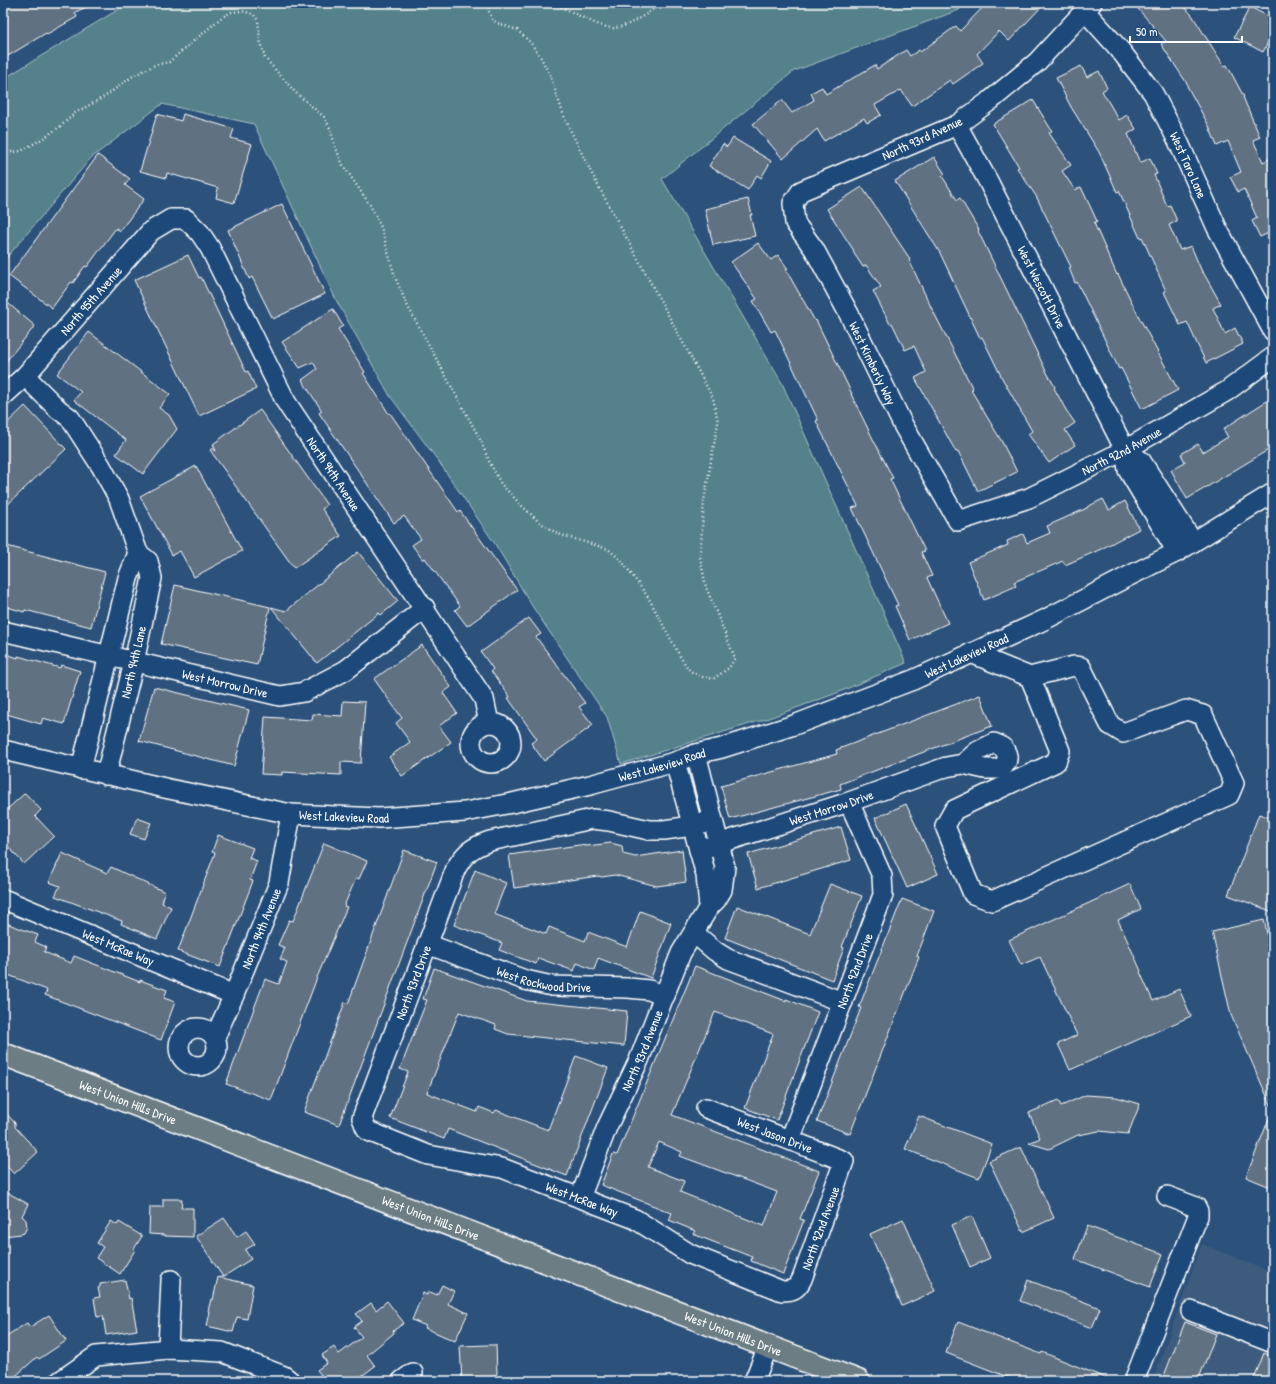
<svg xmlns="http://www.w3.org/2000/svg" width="1276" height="1384" viewBox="0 0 1276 1384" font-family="'Patrick Hand',sans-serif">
	<rect width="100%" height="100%" fill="#2c527b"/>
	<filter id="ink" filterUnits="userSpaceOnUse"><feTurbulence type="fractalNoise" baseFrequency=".025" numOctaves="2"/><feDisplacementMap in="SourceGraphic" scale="8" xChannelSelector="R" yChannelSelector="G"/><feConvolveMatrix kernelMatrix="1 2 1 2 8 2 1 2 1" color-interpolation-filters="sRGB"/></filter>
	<g filter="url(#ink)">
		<!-- built -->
		<polygon fill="#3c5b7d" points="1202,1244 1273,1273 1273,1381 1153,1381"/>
		<!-- green -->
		<polygon fill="#55818a" stroke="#aac0c4" points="129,3 965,3 959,10 794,71 662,179 782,383 906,663 837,693 769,718 621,764 607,717 534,609 495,544 439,462 390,396 336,300 254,124 162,104 91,158 3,262 3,79"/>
		<!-- building -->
		<g fill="#607181" stroke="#fff" fill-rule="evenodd">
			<polygon points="9,3 96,3 75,12 77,17 47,34 46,33 3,59 3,7"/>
			<polygon points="987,3 1045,3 1009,41 999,31 977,54 983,63 953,84 950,80 912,106 901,90 875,105 881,115 867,123 864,118 824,141 817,129 783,159 753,124 782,100 792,113 814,100 811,93 822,87 826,94 875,65 877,69 906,50 910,56 919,50 920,52 956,26 960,31"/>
			<polygon points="1133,3 1181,3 1192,15 1224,66 1227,65 1244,97 1243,97 1260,137 1253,140 1263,162 1273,157 1273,231 1260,237 1252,221 1257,218 1244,189 1238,192 1230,177 1241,172 1228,141 1217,146 1209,126 1187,86 1188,85 1161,44 1166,41"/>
			<polygon points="1250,7 1273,19 1273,33 1263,52 1234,37"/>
			<polygon points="1081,66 1087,77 1099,71 1107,88 1102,91 1119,120 1127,115 1136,129 1128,134 1140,163 1150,158 1157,174 1154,175 1167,206 1170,205 1177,221 1169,225 1180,250 1191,246 1202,272 1203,272 1221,304 1213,308 1225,334 1235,328 1243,344 1206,363 1187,322 1180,325 1164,292 1166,291 1142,237 1140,238 1119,191 1117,192 1099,152 1071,107 1056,78"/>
			<polygon points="1033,100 1052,131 1049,133 1071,165 1062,171 1075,190 1081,187 1097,221 1094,223 1117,275 1118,274 1139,317 1178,390 1142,409 1121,368 1119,369 1077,282 1075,283 1069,268 1071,267 1036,196 1017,168 1019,167 993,124"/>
			<polygon points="157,114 181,121 183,114 234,129 231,138 252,144 234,203 216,198 218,188 167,173 166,178 140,171"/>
			<polygon points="733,138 771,161 761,178 757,175 748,190 709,166 723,144 727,147"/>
			<polygon points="98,155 130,179 125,185 144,199 120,231 116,228 87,267 85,266 73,283 71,282 52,308 9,276"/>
			<polygon points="934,157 945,174 942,176 957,200 960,198 979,230 978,231 1045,369 1055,387 1054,388 1066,410 1075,423 1065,430 1075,445 1049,463 1028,434 1032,431 1002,378 982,337 980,338 940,253 895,181"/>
			<polygon points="862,187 910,259 909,260 930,305 973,389 971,390 1002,442 1017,472 978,491 958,451 956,452 915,378 926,372 914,346 905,350 892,323 890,324 873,291 881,287 866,265 863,267 853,252 854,251 827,209"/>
			<polygon points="748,199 752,215 750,215 755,236 713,245 705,209"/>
			<polygon points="282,204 325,294 273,319 252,277 249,279 228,230"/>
			<polygon points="758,243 771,260 778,255 788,269 786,270 815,321 816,320 852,394 851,394 872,437 893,478 890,479 925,551 921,552 932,576 927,578 948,623 910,640 895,606 898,605 852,508 858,506 816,421 818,420 775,330 771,332 753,301 757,299 731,262"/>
			<polygon points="188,255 199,278 201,277 246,372 248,371 256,389 199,416 134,280"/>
			<polygon points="3,299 35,326 3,365"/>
			<polygon points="333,309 343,326 338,329 365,372 363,373 389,414 390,413 458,512 460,511 517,590 467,626 455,610 460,606 425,558 423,560 412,545 421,539 404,516 394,523 319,413 322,411 302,380 317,369 313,362 300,368 282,342"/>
			<polygon points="89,332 170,394 159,408 169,415 177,429 143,474 116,454 126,440 74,400 81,392 57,374"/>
			<polygon points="1273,397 1273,447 1187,499 1171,470 1185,462 1181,454 1198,444 1203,452 1228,437 1223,429"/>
			<polygon points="25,406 66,449 3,509 3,427"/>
			<polygon points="260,410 327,505 322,509 341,536 294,568 210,450 212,448 216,451 213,444"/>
			<polygon points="196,466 242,551 194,577 180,551 172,555 140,496"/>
			<polygon points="1103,499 1109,510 1125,501 1139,529 1099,550 1065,565 1063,561 1014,582 1016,586 984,600 968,562 1008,545 1007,541 1023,534 1027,543 1050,533 1047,526 1087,508 1087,507"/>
			<polygon points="3,545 105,572 91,627 25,610 24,612 4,606 8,590 3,589"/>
			<polygon points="358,552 398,601 381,615 379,613 317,663 271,607 286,611"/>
			<polygon points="175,585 270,607 257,665 161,644"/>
			<polygon points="529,618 541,634 536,637 585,703 579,707 593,725 544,761 531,743 537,739 508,698 510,697 491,671 493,669 481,652"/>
			<polygon points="422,645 451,687 443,693 457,713 439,726 451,742 402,776 389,757 410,742 396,723 402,718 374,679"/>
			<polygon points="3,653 18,658 18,656 60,668 61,665 80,671 64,724 43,718 41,724 3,713"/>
			<polygon points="154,687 249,710 234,766 139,741"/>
			<polygon points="980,695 992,726 840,784 841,789 730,819 721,786 837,754 836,750"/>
			<polygon points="343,701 365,702 361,763 341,762 341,775 282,772 282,775 261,774 265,717 312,720 313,714 342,716"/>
			<polygon points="25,793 41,810 35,816 54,836 24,864 3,841 3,813"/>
			<polygon points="906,804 938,874 907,888 875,818"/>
			<polygon points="1259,814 1273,819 1273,912 1228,895"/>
			<polygon points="137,818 151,823 144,839 130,834"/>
			<polygon points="841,827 851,860 758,888 748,854"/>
			<polygon points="218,835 253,848 249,858 257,861 250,880 253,881 220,967 178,951 215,853 212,852"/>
			<polygon points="324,843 367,861 359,879 356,878 344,906 347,907 318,975 271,1100 226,1084 265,979 279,984 287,962 280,959 285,948 278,945 289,920 293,921"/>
			<polygon points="611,843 622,846 623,854 635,857 682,850 686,882 657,886 615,875 602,877 598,876 514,888 509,855 579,845 587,846"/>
			<polygon points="404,850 437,862 339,1125 304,1112 345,1002 348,1004"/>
			<polygon points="62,853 107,873 111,867 165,892 162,903 171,907 157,939 121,924 122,921 55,896 60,886 49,882"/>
			<polygon points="475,870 506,883 494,914 546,934 549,927 585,941 588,932 627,947 640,911 671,923 651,978 598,958 594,970 577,963 574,971 538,958 536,964 499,950 502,943 454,925"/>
			<polygon points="830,884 862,896 842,947 844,948 832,980 725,938 737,906 810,934"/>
			<polygon points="1130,884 1141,909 1118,920 1141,971 1140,972 1153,1001 1179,989 1191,1016 1070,1070 1058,1044 1077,1035 1040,957 1021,965 1009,940"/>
			<polygon points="902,899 934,911 917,956 919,957 850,1134 817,1121 861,1008 859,1007"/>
			<polygon points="1264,920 1273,961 1273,1110 1231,1015 1212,932"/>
			<polygon points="3,922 38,935 35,942 46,947 44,952 71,963 74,956 140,982 140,980 167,990 164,998 175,1002 161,1040 45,995 47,990 3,973"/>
			<path d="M695 966 786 1001V999L818 1012 777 1120 745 1108 773 1034 715 1012 672 1115 819 1171 800 1219 804 1220 783 1274 751 1261 752 1257 693 1234 695 1231 669 1220 672 1213 601 1185 613 1154 617 1155ZM659 1142 682 1152 680 1156 777 1192 764 1226 680 1192 684 1181 648 1167Z"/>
			<polygon points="434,968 527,1001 627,1011 624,1046 508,1034 495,1029 496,1025 459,1012 427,1093 477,1112 479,1107 494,1113 496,1110 548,1130 576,1056 608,1068 567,1176 448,1129 444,1139 390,1118 408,1072 400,1069 427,1000 423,999"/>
			<polygon points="1086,1095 1116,1097 1140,1104 1128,1134 1099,1131 1078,1135 1049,1149 1029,1143 1040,1138 1029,1113 1058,1100 1061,1106"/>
			<polygon points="3,1110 15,1123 15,1127 38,1152 14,1174 3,1162"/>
			<polygon points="1272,1111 1273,1111 1273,1188 1246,1177"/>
			<polygon points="919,1116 992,1144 979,1178 905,1149"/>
			<polygon points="1021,1147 1054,1218 1023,1232 989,1161"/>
			<polygon points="3,1190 28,1204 22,1216 26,1220 27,1227 24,1233 21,1234 3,1236"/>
			<polygon points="163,1199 182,1199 181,1208 193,1208 193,1237 165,1236 165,1235 149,1234 150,1207 163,1207"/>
			<polygon points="972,1216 990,1258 970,1267 952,1225"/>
			<polygon points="224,1218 237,1237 246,1231 255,1244 245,1250 251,1259 223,1277 196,1236"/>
			<polygon points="903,1219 935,1291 902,1306 870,1234"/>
			<polygon points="111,1221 117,1225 119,1222 142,1236 134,1249 135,1250 120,1274 96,1258 103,1247 97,1243"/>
			<polygon points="1087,1226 1163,1254 1150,1287 1075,1259"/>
			<polygon points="218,1277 253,1285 247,1319 237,1317 233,1332 207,1326 210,1312 208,1311 211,1299 213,1300"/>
			<polygon points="125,1280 129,1299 131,1298 137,1330 106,1335 103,1316 97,1317 94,1298 100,1297 98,1288 100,1287 100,1284"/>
			<polygon points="1028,1280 1100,1308 1092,1328 1020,1301"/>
			<polygon points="442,1285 454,1291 448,1304 468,1313 455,1341 425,1328 426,1326 412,1320 423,1293 427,1295 428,1291 437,1295"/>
			<polygon points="387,1301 404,1323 393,1331 394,1333 367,1355 375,1366 355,1381 326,1381 317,1370 327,1363 322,1355 334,1347 339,1354 362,1337 354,1327 362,1321 356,1314 371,1303 376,1310"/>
			<polygon points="49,1315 66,1341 39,1359 37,1357 10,1381 3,1381 3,1338 27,1323 30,1327"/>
			<polygon points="958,1322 1041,1354 1042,1352 1113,1381 1018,1381 946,1353"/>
			<polygon points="1185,1322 1216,1334 1198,1381 1162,1381"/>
			<polygon points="487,1345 496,1345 497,1374 495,1375 495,1381 462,1381 460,1346"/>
			<polygon points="1264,1353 1273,1357 1273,1381 1253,1381"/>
		</g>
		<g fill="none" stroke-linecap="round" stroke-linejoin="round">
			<!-- minor casing -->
			<g stroke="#fff" stroke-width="22">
				<g id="minor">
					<path id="s1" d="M1092 3 1037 62 991 100 957 125 801 191 793 203 795 223 814 249 849 314 903 425 958 521 1029 498 1125 450 1227 391 1273 357"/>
					<path id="s2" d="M1085 11 1120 50 1153 93 1178 141 1217 228 1273 331"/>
					<path id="s3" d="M957 125 988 181 1125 450 1128 470 1177 552"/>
					<polyline points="25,376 58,409 70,418 101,466 119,499 138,553 148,561 152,578 134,662 106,775"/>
					<path id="s4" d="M3 396 25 376 151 231 171 219H186L200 233 210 248 286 402 484 699 489 723"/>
					<polyline points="1125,450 1141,461 1193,542"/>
					<path id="s5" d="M3 631 280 696 304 692 346 670 425 608"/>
					<polyline points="971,653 1030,677 1074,666 1081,667 1110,725 1123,733 1186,710 1203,715 1234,783 1229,795 992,901 973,894 945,826 954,810 1056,762 1060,751 1030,677"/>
					<circle cx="491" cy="743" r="20"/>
					<path id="s6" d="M3 750 169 789 291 814 379 818 465 812 512 803 590 785 675 762 696 754 722 748 794 725 913 680 1044 620 1129 576 1177 552 1273 493"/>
					<polyline points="675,762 706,875 709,907"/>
					<polyline points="81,769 128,578 138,553"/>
					<path id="s7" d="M699 850 849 802 946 767 963 764 985 769H1001C1012 759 1007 747 994 743L978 751 963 764"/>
					<path id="s8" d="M3 899 234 995"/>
					<polyline points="694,933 715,951 728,959 843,1002"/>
					<path id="s9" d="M427 944 525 980 552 986 628 988 649 990 665 996"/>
					<circle cx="198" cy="1047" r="19"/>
					<path id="s10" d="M215 1037 234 995 279 883 291 814"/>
					<path id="s11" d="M706 1108 844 1161 802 1279C797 1289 793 1291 782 1291L690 1254 635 1219 502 1168 428 1155 368 1131 365 1126 362 1118 456 868C465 853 472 847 490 841L592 819 609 821 649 830H664L692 826 713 820"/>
					<path id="s12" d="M790 1140 883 895 882 876 849 802"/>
					<path id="s13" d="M580 1198 607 1127 639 1060 681 953 709 907 716 900 722 890 725 867 696 754"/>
					<polyline points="1191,1311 1273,1343"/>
					<polyline points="168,1349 171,1280"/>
					<polyline points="60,1381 96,1356 168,1349 222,1352 284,1376 290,1381"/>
					<polyline points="402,1381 413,1373"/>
					<polyline points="754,1381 768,1347"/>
					<polyline points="1134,1381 1198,1216 1198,1211 1196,1207 1167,1196"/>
				</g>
			</g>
			<!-- major casing -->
			<g stroke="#fff" stroke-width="25">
				<g id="major">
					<path id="s14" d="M3 1054 858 1381"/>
				</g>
			</g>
			<!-- path -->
			<g stroke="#fff" stroke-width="2.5" stroke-dasharray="1 3" stroke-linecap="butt">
				<path d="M554 3C567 9 603 30 615 28 630 26 650 12 662 3"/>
				<polyline points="3,153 21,151 42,139 61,126 75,113 104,97 133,76 155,65 169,62 222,17 232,12 242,11 253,14 258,20 260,40 265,58 295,92 324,117 330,128 335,146 343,165 370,205 381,227 395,277 406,303 480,439 489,461 501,484 520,504 539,522 558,534 608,549 621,560 648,597 681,658 690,671 703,677 713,679 729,668 735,658 706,587 700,557 704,501 718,422 713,398 593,176 565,119 550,75 541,58 531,43 517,30 497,23 492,19 488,9 489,3"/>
			</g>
			<!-- minor -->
			<use href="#minor" stroke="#1f4a7a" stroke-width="19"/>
			<!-- major -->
			<use href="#major" stroke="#6c7e84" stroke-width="22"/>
		</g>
	</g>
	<g text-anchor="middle" stroke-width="4" stroke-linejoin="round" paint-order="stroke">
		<!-- street labels -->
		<g font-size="13" fill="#fff" stroke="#1f4a7a">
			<text transform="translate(922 138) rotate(-25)" y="5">North 93rd Avenue</text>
			<text dy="5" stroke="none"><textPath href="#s2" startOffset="187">West Taro Lane</textPath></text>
			<text dy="5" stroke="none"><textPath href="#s3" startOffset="183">West Wescott Drive</textPath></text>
			<text dy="5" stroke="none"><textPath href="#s4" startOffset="130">North 95th Avenue</textPath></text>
			<text dy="5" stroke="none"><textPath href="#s1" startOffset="547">West Kimberly Way</textPath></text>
			<text dy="5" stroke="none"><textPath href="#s1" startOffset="905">North 92nd Avenue</textPath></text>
			<text dy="5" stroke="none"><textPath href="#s4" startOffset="556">North 94th Avenue</textPath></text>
			<text dy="5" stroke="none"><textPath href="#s6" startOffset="996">West Lakeview Road</textPath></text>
			<text transform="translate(133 662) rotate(-77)" y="5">North 94th Lane</text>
			<text dy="5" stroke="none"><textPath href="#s5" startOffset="228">West Morrow Drive</textPath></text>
			<text dy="5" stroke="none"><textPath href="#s6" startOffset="672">West Lakeview Road</textPath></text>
			<text dy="5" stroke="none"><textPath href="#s7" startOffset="139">West Morrow Drive</textPath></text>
			<text dy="5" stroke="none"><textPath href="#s6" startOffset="348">West Lakeview Road</textPath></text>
			<text dy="5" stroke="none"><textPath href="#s10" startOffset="118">North 94th Avenue</textPath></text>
			<text dy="5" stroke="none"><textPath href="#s8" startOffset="125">West McRae Way</textPath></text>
			<text dy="5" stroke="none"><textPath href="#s12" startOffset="181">North 92nd Drive</textPath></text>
			<text dy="5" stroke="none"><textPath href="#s9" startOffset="123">West Rockwood Drive</textPath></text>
			<text dy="5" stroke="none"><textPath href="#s11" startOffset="904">North 93rd Drive</textPath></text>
			<text dy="5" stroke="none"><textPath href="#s13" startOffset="160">North 93rd Avenue</textPath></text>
			<text dy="5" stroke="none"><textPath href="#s14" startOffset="134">West Union Hills Drive</textPath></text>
			<text dy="5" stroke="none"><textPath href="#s11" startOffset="74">West Jason Drive</textPath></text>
			<text transform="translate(582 1199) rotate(21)" y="5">West McRae Way</text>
			<text dy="5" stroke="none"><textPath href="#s14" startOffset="458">West Union Hills Drive</textPath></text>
			<text transform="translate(820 1228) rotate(-70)" y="5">North 92nd Avenue</text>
			<text dy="5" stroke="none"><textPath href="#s14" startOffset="782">West Union Hills Drive</textPath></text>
		</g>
	</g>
	<!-- margin -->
	<rect width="1276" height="1384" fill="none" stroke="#1f4a7a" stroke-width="16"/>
	<rect x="8" y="8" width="1260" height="1368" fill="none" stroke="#fff" stroke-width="1.5" filter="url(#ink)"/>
	<!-- scale -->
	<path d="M1130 36v6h112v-6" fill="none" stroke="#ffffff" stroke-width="2"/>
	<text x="1136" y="36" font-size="12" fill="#ffffff" stroke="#1f4a7a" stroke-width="3" paint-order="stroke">50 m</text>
</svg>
